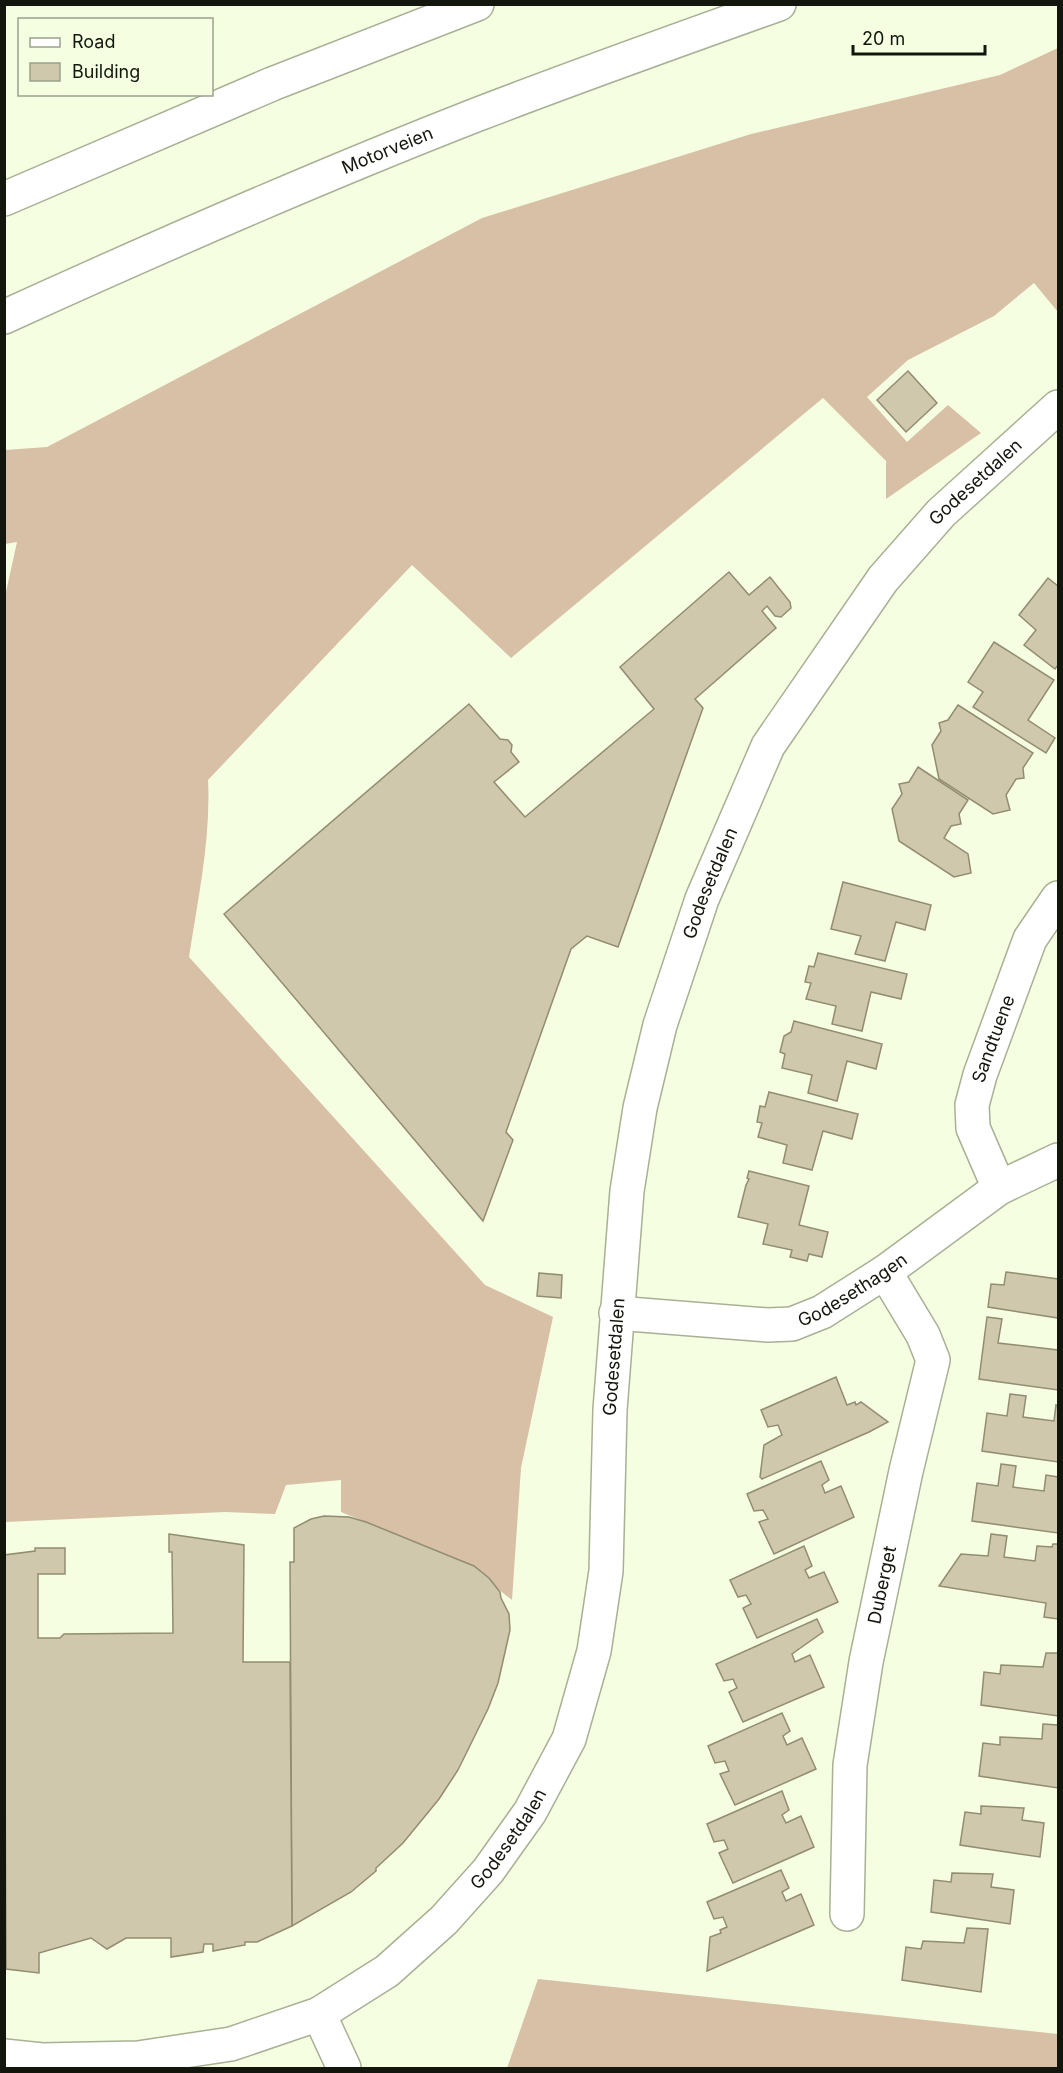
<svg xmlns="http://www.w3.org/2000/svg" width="1063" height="2073" viewBox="0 0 1063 2073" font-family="Inter,sans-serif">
	<rect width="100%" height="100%" fill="#f5fee1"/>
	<!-- forest -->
	<g fill="#d7c0a6">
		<path d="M1058 48V312L1034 283 994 316 908 360 867 397 907 442 948 405 981 433 886 499V461L823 398 511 658 412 565 208 780C211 839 198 898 189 957L485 1285 553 1317 521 1468 512 1600 461 1560 341 1512V1480L286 1485 275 1514 225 1512 5 1522 4 601 17 542 5 544V450L47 447 482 218 751 134 1000 75Z"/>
		<polygon points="538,1979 1058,2034 1058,2068 507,2068"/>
	</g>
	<!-- building -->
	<g fill="#cfc8ac" stroke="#928c71" stroke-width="1.5">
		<polygon points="908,371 937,403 906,432 877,400"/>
		<polygon points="729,572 749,595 770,577 790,602 791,608 781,617 775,616 767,606 762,611 776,628 695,699 703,708 618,947 587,936 571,949 506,1132 513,1140 483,1221 224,914 469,704 500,739 508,740 512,745 511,752 519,762 494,782 525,817 654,709 620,667"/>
		<polygon points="1048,578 1058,586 1058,665 1055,669 1024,645 1036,630 1019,615"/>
		<polygon points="994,642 1054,680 1028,720 1055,738 1046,753 973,707 983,692 968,682"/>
		<polygon points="958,705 1033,753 1023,768 1024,778 1016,779 1006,795 1010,810 993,814 939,779 932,745 941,731 939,723 948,720"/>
		<polygon points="918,767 968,800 959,814 961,824 951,826 944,838 968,854 971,873 954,877 899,841 892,809 902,794 899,784 909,782"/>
		<polygon points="843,882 931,905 925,930 896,922 885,961 855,954 861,936 831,929"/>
		<polygon points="818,953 907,974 901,999 871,992 862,1031 832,1024 836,1006 806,999 811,983 805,982 809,966 814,967"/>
		<polygon points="794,1021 882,1044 876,1069 847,1061 837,1101 808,1093 812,1075 782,1068 785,1054 780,1052 784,1036 791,1032"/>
		<polygon points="769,1092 858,1114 852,1139 823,1131 812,1170 783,1163 787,1145 758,1137 762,1123 757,1122 760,1106 765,1107"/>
		<polygon points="749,1171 809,1186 799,1225 828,1232 822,1257 809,1254 807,1261 790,1257 792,1250 763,1244 768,1224 738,1217 746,1185 749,1179 747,1178"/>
		<polygon points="1006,1272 1058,1279 1058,1318 988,1307 991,1284 1004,1285"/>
		<polygon points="539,1273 562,1275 561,1298 537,1296"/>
		<polygon points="987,1317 1002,1319 998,1343 1058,1350 1058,1390 979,1379"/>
		<polygon points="836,1377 847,1405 855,1402 856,1405 861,1402 888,1422 869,1432 762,1479 760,1477 764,1445 782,1435 778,1425 768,1427 761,1410"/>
		<polygon points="1010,1394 1026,1396 1023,1417 1054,1421 1056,1405 1058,1406 1058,1462 982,1451 987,1413 1007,1416"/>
		<polygon points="821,1461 829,1480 822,1485 825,1493 841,1486 854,1517 774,1554 759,1522 768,1519 763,1510 754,1511 747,1494"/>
		<polygon points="1001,1464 1016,1466 1013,1487 1044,1491 1046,1475 1058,1477 1058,1533 972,1521 977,1483 998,1486"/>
		<polygon points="324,1516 349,1517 366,1522 474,1566 489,1578 500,1592 501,1598 509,1614 510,1630 498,1683 488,1709 458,1770 439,1799 403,1843 376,1868 376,1871 351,1892 292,1926 290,1562 294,1562 294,1528 311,1519"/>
		<polygon points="169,1534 244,1545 243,1662 290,1662 292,1926 257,1942 245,1942 245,1945 213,1951 213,1944 204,1944 203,1952 171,1957 171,1938 126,1938 107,1949 91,1938 39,1953 39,1973 6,1969 4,1555 35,1551 35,1548 65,1548 65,1574 38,1574 38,1638 60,1638 64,1634 173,1633 172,1552 169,1552"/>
		<polygon points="991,1534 1007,1536 1004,1557 1035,1561 1037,1546 1052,1547 1053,1544 1058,1544 1058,1619 1044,1617 1046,1603 939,1586 961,1554 988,1556"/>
		<polygon points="804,1546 812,1566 805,1570 809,1578 824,1572 838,1602 757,1638 743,1608 751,1604 746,1595 738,1597 730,1580"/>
		<polygon points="817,1619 823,1632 792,1654 795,1662 810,1655 824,1687 743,1722 729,1692 737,1688 733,1679 724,1681 716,1664"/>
		<polygon points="1046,1653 1058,1653 1058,1716 981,1705 984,1672 1000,1674 1001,1665 1043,1667"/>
		<polygon points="782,1713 790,1731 783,1736 787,1745 802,1738 816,1769 735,1805 720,1774 729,1771 725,1761 715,1763 708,1746"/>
		<polygon points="1043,1724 1058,1725 1058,1788 979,1776 983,1743 1000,1745 1000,1737 1042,1739"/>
		<polygon points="782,1791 789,1810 782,1815 786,1823 801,1816 814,1847 733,1883 719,1853 728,1849 724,1840 714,1842 707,1824"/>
		<polygon points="981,1806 1024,1808 1022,1820 1044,1823 1040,1857 960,1845 965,1812 981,1814"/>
		<polygon points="781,1870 789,1888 782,1892 786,1901 801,1894 814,1925 707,1971 710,1937 721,1933 720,1930 727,1927 723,1917 714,1919 707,1902"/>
		<polygon points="952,1873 993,1874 991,1887 1014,1890 1010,1924 931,1912 934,1880 951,1882"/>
		<polygon points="967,1928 988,1929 981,1992 902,1980 906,1947 921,1949 923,1941 964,1943"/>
	</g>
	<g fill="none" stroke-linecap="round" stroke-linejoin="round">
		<!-- street casing -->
		<g stroke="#a8b095" stroke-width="36">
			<g id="street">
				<path id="s1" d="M999 1188 973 1128 972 1105 980 1075 1030 939 1058 898"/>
				<path id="s2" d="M616 1313 768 1325 792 1324 822 1312 885 1272 999 1188 1058 1160"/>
				<path id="s3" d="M847 1914 850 1765 866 1662 906 1471 933 1360 923 1335 885 1272"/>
				<polyline points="319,2014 344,2068"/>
			</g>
		</g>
		<!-- secondary casing -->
		<g stroke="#a8b095" stroke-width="36">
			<g id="secondary">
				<path id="s4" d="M4 2056 42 2060 138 2058 231 2044 319 2014 387 1971 444 1920 488 1871 530 1812 569 1739 594 1651 606 1571 610 1410 627 1191 640 1108 660 1025 702 899 768 746 883 579 941 513 1058 407"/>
			</g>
		</g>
		<!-- highway casing -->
		<g stroke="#a8b095" stroke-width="36">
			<g id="highway">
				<polyline points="4,199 272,84 477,4"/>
				<path id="s5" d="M4 317C160 246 317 177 476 115 577 76 678 40 779 4"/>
			</g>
		</g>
		<!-- street -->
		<use href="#street" stroke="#fff" stroke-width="33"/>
		<!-- secondary -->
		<use href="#secondary" stroke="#fff" stroke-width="33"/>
		<!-- highway -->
		<use href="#highway" stroke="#fff" stroke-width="33"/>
	</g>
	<g text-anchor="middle" stroke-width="4.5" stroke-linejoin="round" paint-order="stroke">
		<!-- street labels -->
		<g font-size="18" fill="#13160c" stroke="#f5fee1">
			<text dy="6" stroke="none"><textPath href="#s5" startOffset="418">Motorveien</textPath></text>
			<text dy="6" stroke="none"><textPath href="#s4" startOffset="2058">Godesetdalen</textPath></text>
			<text dy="6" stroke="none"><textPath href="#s4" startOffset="1572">Godesetdalen</textPath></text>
			<text dy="6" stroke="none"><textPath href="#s1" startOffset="158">Sandtuene</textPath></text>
			<text dy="6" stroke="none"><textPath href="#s2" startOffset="246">Godesethagen</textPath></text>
			<text dy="6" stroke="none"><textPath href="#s4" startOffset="1086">Godesetdalen</textPath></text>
			<text dy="6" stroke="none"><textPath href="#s3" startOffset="332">Duberget</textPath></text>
			<text dy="6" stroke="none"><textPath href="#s4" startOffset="582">Godesetdalen</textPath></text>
		</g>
	</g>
	<!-- border -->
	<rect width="1063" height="2073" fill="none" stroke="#13160c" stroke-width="12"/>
	<!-- legend -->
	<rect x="18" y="18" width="195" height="78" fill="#f5fee1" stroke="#9ba18c" stroke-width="1.5"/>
	<rect x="30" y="38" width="30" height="9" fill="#ffffff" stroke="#9ba18c" stroke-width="1.5"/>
	<text x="72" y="48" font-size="18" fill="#13160c">Road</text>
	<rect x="30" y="63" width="30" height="18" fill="#cfc8ac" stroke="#9ba18c" stroke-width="1.5"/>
	<text x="72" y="78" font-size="18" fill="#13160c">Building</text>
	<!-- scale -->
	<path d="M853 45v9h132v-9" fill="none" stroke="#13160c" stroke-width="3"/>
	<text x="862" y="45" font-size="18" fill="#13160c" stroke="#f5fee1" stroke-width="4.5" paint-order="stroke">20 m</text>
</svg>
